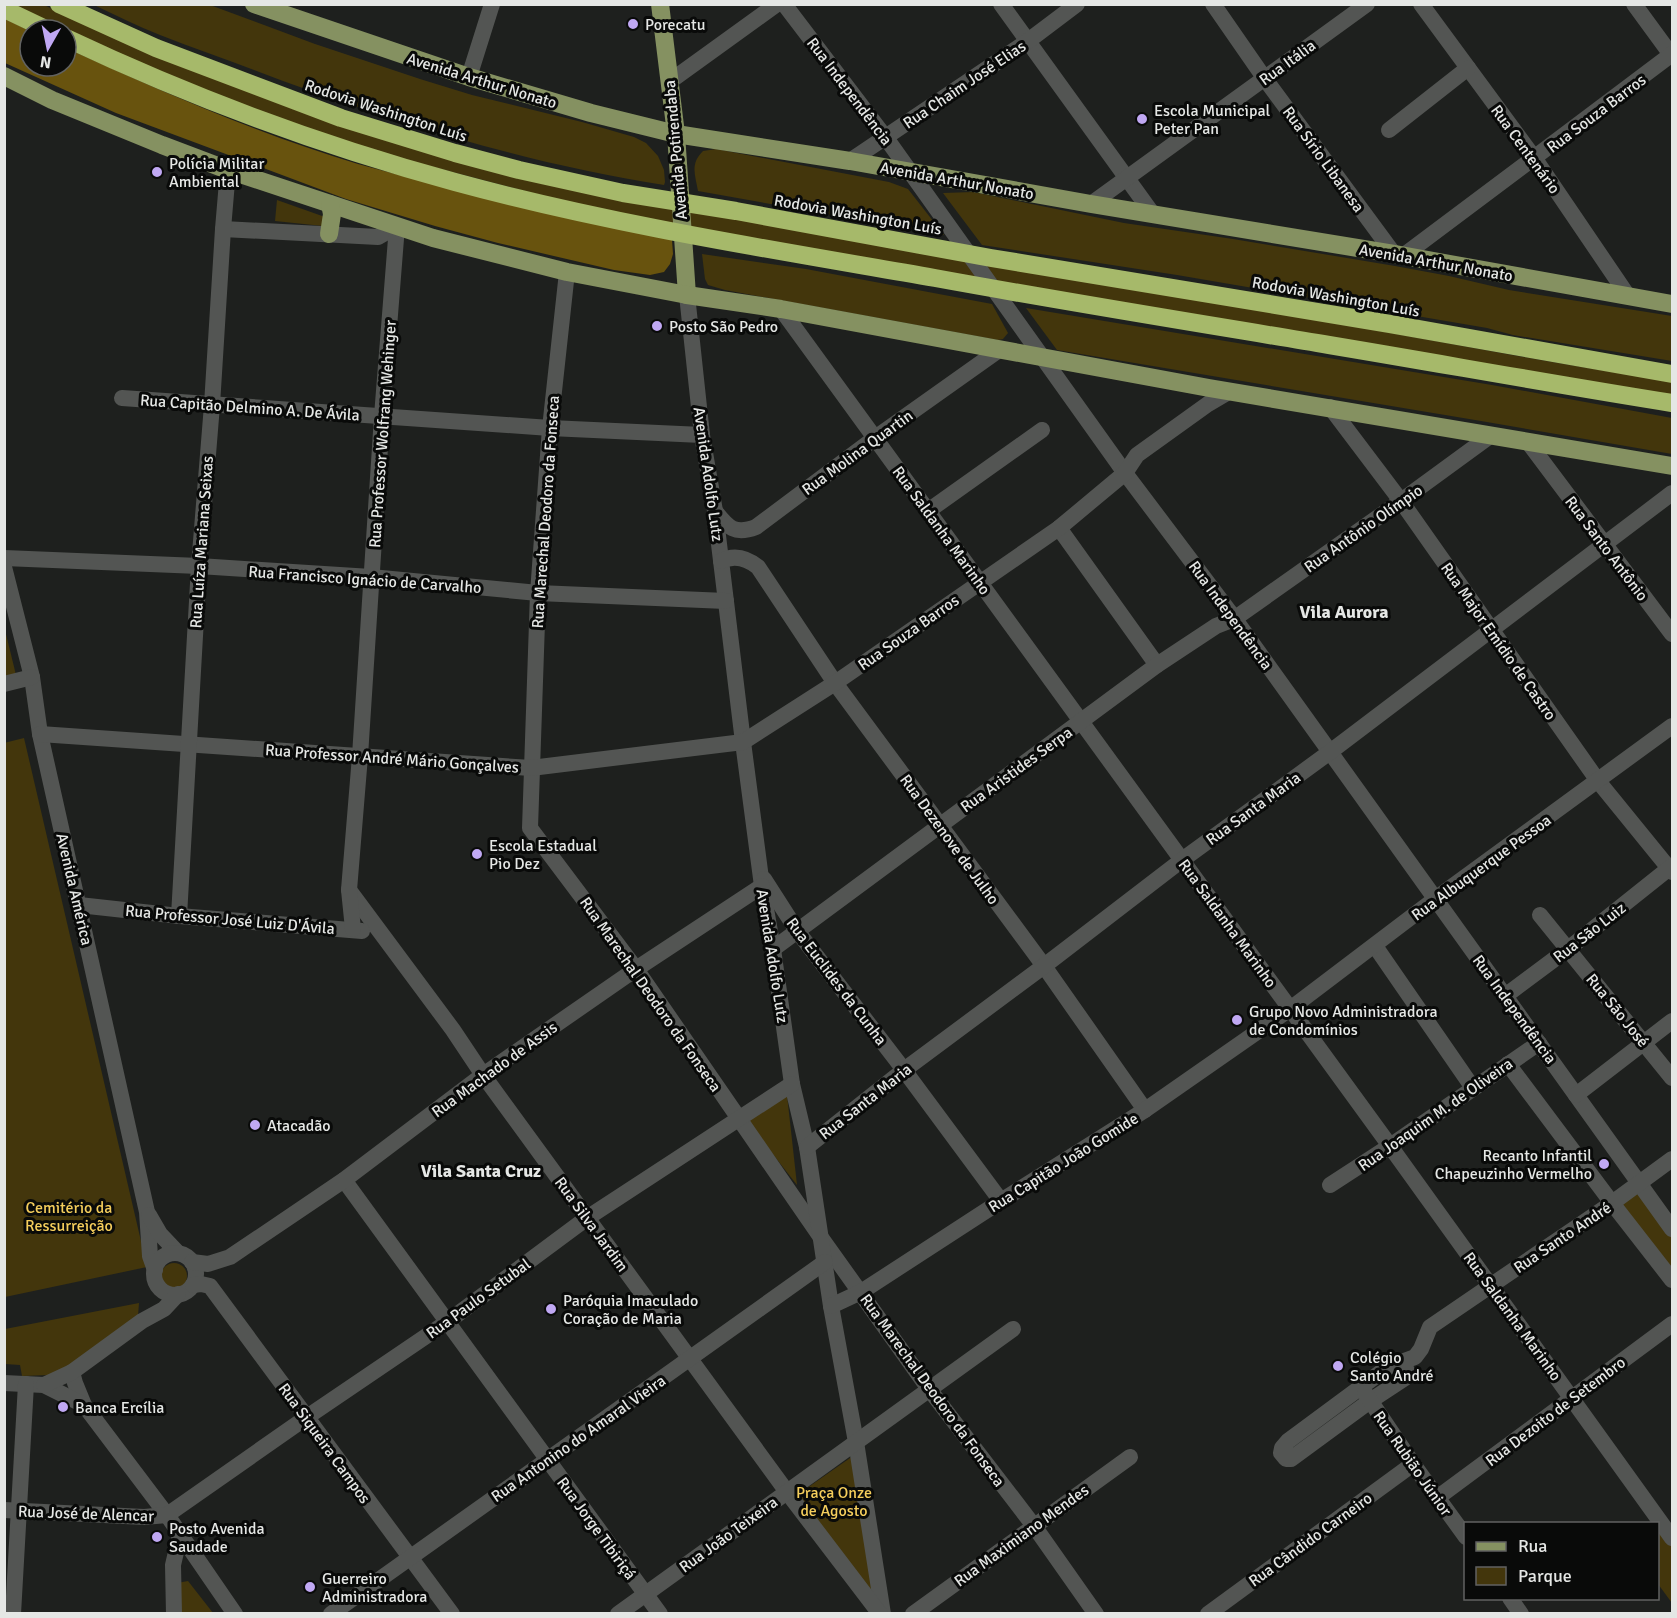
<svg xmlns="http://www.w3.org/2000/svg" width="1677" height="1618" viewBox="0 0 1677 1618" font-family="Signika,sans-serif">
	<rect width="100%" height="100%" fill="#1e201e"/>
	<!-- green -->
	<g fill="#43360c">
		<polygon points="10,5 44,5 65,15 419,149 1380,331 1546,361 1672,382 1672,398 1072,297 598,210 361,148 192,87 66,30 61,30"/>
		<path d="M94 5H210L315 44 420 79 472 95 582 122 634 137 646 143 658 156 664 170 665 182 664 185C534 165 407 126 283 81 242 65 201 51 160 35 137 26 116 15 94 5Z"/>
		<path d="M716 149 889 182 908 189 944 235 698 191C695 174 690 164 703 151Z"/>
		<polygon points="973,192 1124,223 1233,239 1395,266 1449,276 1509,290 1672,316 1672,361 1513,335 1487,328 1177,275 982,245 943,193"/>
		<polygon points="277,200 325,217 323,226 275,221"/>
		<polygon points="702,254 806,269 992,304 1008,333 1003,339 998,340 725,290 708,285 705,279"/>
		<polygon points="1026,308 1492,385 1672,418 1672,454 1481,421 1057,350"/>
		<polygon points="4,626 16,675 4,678"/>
		<polygon points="24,738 147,1267 5,1297 4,743"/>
		<polygon points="787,1095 797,1185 745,1119"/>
		<polygon points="1636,1185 1672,1235 1672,1277 1615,1202"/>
		<circle cx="174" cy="1276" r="13"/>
		<polygon points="139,1303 138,1316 74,1364 49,1375 22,1376 20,1365 5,1364 5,1329"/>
		<polygon points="853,1456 875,1599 797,1495"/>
		<polygon points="1658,1524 1672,1544 1672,1603 1658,1584"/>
		<polygon points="188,1581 213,1613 178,1613 177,1583"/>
	</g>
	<!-- forest -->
	<path fill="#68530e" d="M5 19 30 31V66H66V48C161 91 258 134 358 164 401 176 446 186 490 197 551 211 611 226 672 240L673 254 670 264 664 272 650 275 614 270 498 243 435 226 346 199 116 113 5 63Z"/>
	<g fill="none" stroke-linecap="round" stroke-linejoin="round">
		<!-- minor -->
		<g stroke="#535553" stroke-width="16">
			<polyline points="784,4 886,138 1125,473 1229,611 1672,1229"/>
			<polyline points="1001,4 1152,213"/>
			<polyline points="1213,4 1265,79 1394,254"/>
			<polyline points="1421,4 1535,159 1628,296"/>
			<polyline points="1634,4 1672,56"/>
			<polyline points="469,77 492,4"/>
			<polyline points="669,82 777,4"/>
			<polyline points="1389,130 1468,68"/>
			<polyline points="850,161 1028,41 1077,4"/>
			<polyline points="1091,204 1367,4"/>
			<polyline points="223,229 378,237 397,226"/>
			<polyline points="1403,256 1672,54"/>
			<polyline points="567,272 550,428 538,593 530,828 636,969 822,1239 929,1389 1034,1526 1096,1614"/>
			<polyline points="687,295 702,435 715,511 743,742 762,886 773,949 792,1084 807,1147 831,1306 856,1442 883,1614"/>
			<polyline points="781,309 1390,1146 1672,1538"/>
			<polyline points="122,398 550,428 702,435"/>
			<polyline points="1330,407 1401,501 1598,781 1672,872"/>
			<polyline points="1528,442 1672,634"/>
			<path d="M715 511C728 528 735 535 756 527L875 438 999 350"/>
			<polyline points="928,511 1042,430"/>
			<polyline points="1059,528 1157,665"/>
			<polyline points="4,558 199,566 371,577 538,593 726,601"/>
			<path d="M721 561C735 554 747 558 758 567L835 683 1044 966 1145 1110"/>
			<polyline points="4,567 32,677 40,734 147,1212 150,1256 155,1270"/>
			<polyline points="4,684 32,677"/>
			<polyline points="40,734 531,768 743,742 835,683 1059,528 1125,473 1137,455 1208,404 1230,391"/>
			<polyline points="764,879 798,932 904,1070 1001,1201"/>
			<polyline points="349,890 453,1030 483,1075 787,1492 880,1614"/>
			<polyline points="79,905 179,916 362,931"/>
			<polyline points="1540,915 1672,1078"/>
			<polyline points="179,916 199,566 212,405 223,229 228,170"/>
			<polyline points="353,929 349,890 360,756 382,416 397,226"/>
			<polyline points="1375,946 1473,1088"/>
			<polyline points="773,949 1157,665 1216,626 1234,619 1401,501 1490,436"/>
			<polyline points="1505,996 1568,949 1672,866"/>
			<polyline points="1508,1064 1612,1203 1672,1280"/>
			<polyline points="1576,1095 1672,1021"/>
			<polyline points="807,1147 904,1070 1044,966 1182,860 1330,752 1672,493"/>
			<polyline points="344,1180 660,1614"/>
			<polyline points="1330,1185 1390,1146 1539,1043"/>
			<polyline points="149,1215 160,1234 178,1253"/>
			<circle cx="175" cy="1274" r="21"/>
			<polyline points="192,1262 208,1264 230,1257 344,1180 483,1075 636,969 762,886"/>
			<polyline points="193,1285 201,1284 210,1286 452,1614"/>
			<polyline points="831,1306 861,1292 1001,1201 1145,1110 1290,1009 1435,899 1672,726"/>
			<path d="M1402 1363C1407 1369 1409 1372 1405 1378L1370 1401 1291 1459H1286L1281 1453 1282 1448 1288 1441 1388 1367 1415 1357 1421 1349 1430 1327 1612 1203 1672 1159"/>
			<polyline points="72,1372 75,1383 84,1405 167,1515 235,1614"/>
			<polyline points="4,1383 44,1385 84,1405"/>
			<polyline points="44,1385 72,1372 142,1321 164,1309 178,1294"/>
			<polyline points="1365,1393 1413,1464 1466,1537"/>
			<polyline points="1437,1498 1672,1324"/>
			<polyline points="4,1510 144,1517 167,1515 307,1417 447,1322 587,1218 792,1084"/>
			<polyline points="1510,1598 1521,1614"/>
			<polyline points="13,1614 26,1384"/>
			<polyline points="174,1614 173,1565 180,1535"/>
			<polyline points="331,1614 825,1262"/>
			<polyline points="618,1614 1013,1329"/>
			<polyline points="913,1614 1130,1457"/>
			<polyline points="1208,1614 1413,1464"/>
		</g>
		<!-- major -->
		<g stroke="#859161" stroke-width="18">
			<polyline points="254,4 469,77 591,113 676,134 850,161 1091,204 1394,254 1672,304"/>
			<polyline points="660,4 676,134 687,295"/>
			<polyline points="4,76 52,100 162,145 228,170 433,238 567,272 687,295 781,309 1209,388 1672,466"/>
			<polyline points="329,234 332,214 330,204"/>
		</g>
		<!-- highway -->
		<g stroke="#a6b96a" stroke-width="18">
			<polyline points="59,4 156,48 341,118 455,153 519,170 623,193 736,211 991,258 1390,324 1672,374"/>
			<polyline points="4,9 48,30"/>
			<path d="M66 38C191 97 322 146 455 182 613 225 775 250 935 278 1066 302 1197 323 1329 345 1443 364 1558 385 1672 403"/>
		</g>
	</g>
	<!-- markers -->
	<g fill="#c0a8f3" stroke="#090a09" stroke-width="2">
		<circle cx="633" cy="24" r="6"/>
		<circle cx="1142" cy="119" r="6"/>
		<circle cx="157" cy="172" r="6"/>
		<circle cx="657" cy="326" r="6"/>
		<circle cx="477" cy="854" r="6"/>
		<circle cx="1237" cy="1020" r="6"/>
		<circle cx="255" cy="1125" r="6"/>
		<circle cx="1604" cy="1164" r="6"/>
		<circle cx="551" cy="1309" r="6"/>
		<circle cx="1338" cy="1366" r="6"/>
		<circle cx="63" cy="1407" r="6"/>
		<circle cx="157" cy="1537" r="6"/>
		<circle cx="310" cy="1587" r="6"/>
	</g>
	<g text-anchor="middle" stroke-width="6" stroke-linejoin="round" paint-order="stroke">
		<!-- poi labels -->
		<g font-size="16" fill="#e5e7e5" stroke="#090a09" text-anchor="start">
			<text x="645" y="30">Porecatu</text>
			<text x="1154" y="116">Escola Municipal<tspan x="1154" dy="18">Peter Pan</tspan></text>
			<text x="169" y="169">Polícia Militar<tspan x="169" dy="18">Ambiental</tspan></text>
			<text x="669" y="332">Posto São Pedro</text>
			<text x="489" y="851">Escola Estadual<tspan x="489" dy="18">Pio Dez</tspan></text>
			<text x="1249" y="1017">Grupo Novo Administradora<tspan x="1249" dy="18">de Condomínios</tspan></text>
			<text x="267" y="1131">Atacadão</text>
			<text x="1592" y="1161" text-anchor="end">Recanto Infantil<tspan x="1592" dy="18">Chapeuzinho Vermelho</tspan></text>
			<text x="563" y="1306">Paróquia Imaculado<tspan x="563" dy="18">Coração de Maria</tspan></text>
			<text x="1350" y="1363">Colégio<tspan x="1350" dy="18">Santo André</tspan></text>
			<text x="75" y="1413">Banca Ercília</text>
			<text x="169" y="1534">Posto Avenida<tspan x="169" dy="18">Saudade</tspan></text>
			<text x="322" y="1584">Guerreiro<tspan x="322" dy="18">Administradora</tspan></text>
		</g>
		<!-- street labels -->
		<g font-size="16" fill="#e5e7e5" stroke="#090a09">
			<text transform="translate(1287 62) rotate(-36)" y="6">Rua Itália</text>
			<text transform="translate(482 80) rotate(17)" y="6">Avenida Arthur Nonato</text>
			<text transform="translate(964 84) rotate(-34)" y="6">Rua Chaim José Elias</text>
			<text transform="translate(850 91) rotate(53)" y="6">Rua Independência</text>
			<text transform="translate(386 110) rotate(18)" y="6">Rodovia Washington Luís</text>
			<text transform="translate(1596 113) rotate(-37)" y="6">Rua Souza Barros</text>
			<text transform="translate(1526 149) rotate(54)" y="6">Rua Centenário</text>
			<text transform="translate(675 150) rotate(-95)" y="6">Avenida Potirendaba</text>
			<text transform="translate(1324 159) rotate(54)" y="6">Rua Sírio Libanesa</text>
			<text transform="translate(957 180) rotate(10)" y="6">Avenida Arthur Nonato</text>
			<text transform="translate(858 214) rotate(10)" y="6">Rodovia Washington Luís</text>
			<text transform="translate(1436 262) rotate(10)" y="6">Avenida Arthur Nonato</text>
			<text transform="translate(1336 296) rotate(10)" y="6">Rodovia Washington Luís</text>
			<text transform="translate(250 407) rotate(4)" y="6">Rua Capitão Delmino A. De Ávila</text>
			<text transform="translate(382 434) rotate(-86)" y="6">Rua Professor Wolfrang Wehinger</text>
			<text transform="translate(857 452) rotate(-36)" y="6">Rua Molina Quartin</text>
			<text transform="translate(709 474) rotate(82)" y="6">Avenida Adolfo Lutz</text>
			<text transform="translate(545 512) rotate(-86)" y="6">Rua Marechal Deodoro da Fonseca</text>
			<text transform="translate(1363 528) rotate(-35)" y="6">Rua Antônio Olímpio</text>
			<text transform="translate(942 530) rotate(54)" y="6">Rua Saldanha Marinho</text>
			<text transform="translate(201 542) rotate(-86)" y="6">Rua Luíza Mariana Seixas</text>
			<text transform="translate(1607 548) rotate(53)" y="6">Rua Santo Antônio</text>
			<text transform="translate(365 579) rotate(4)" y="6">Rua Francisco Ignácio de Carvalho</text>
			<text transform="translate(1231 615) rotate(54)" y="6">Rua Independência</text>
			<text transform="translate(908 632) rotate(-35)" y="6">Rua Souza Barros</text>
			<text transform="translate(1499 641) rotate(55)" y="6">Rua Major Emídio de Castro</text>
			<text transform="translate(392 758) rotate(4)" y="6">Rua Professor André Mário Gonçalves</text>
			<text transform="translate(1016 769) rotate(-36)" y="6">Rua Aristides Serpa</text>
			<text transform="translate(1253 808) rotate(-36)" y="6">Rua Santa Maria</text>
			<text transform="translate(950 839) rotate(54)" y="6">Rua Dezenove de Julho</text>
			<text transform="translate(1481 867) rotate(-36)" y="6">Rua Albuquerque Pessoa</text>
			<text transform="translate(75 889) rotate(77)" y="6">Avenida América</text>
			<text transform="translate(230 919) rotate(5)" y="6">Rua Professor José Luiz D'Ávila</text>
			<text transform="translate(1228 923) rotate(54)" y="6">Rua Saldanha Marinho</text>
			<text transform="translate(1589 932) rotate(-38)" y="6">Rua São Luiz</text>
			<text transform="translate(773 956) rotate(81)" y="6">Avenida Adolfo Lutz</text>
			<text transform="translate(837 981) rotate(53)" y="6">Rua Euclides da Cunha</text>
			<text transform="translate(651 994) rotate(55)" y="6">Rua Marechal Deodoro da Fonseca</text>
			<text transform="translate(1515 1009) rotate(54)" y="6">Rua Independência</text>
			<text transform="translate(1618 1010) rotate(51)" y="6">Rua São José</text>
			<text transform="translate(494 1069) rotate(-36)" y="6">Rua Machado de Assis</text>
			<text transform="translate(865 1101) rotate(-38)" y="6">Rua Santa Maria</text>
			<text transform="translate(1435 1114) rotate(-35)" y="6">Rua Joaquim M. de Oliveira</text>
			<text transform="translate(1063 1162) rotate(-32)" y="6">Rua Capitão João Gomide</text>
			<text transform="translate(592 1224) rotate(54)" y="6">Rua Silva Jardim</text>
			<text transform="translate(1562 1237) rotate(-34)" y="6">Rua Santo André</text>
			<text transform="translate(478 1298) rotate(-36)" y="6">Rua Paulo Setubal</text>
			<text transform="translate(1513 1316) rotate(54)" y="6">Rua Saldanha Marinho</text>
			<text transform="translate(933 1390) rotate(54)" y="6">Rua Marechal Deodoro da Fonseca</text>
			<text transform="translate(1555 1411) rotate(-37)" y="6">Rua Dezoito de Setembro</text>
			<text transform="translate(578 1438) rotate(-35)" y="6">Rua Antonino do Amaral Vieira</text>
			<text transform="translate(325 1443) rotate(54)" y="6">Rua Siqueira Campos</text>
			<text transform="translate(1413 1463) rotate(55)" y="6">Rua Rubião Júnior</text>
			<text transform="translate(86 1513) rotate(2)" y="6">Rua José de Alencar</text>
			<text transform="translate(597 1528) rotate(54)" y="6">Rua Jorge Tibiriçá</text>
			<text transform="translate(728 1534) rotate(-36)" y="6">Rua João Teixeira</text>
			<text transform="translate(1021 1535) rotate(-36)" y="6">Rua Maximiano Mendes</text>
			<text transform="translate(1310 1539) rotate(-36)" y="6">Rua Cândido Carneiro</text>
		</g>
		<!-- park labels -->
		<g font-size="16" fill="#f5ce5c" stroke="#090a09">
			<text x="69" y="1213">Cemitério da<tspan x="69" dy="18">Ressurreição</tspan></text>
			<text x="834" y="1498">Praça Onze<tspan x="834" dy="18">de Agosto</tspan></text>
		</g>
		<!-- neighbourhood labels -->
		<g font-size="18" font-weight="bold" fill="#e5e7e5" stroke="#090a09">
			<text x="1344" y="618">Vila Aurora</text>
			<text x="481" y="1177">Vila Santa Cruz</text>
		</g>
	</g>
	<!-- border -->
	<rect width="1677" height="1618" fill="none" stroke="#e5e7e5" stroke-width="12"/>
	<!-- legend -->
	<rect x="1464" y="1522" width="195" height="78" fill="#090a09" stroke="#616261" stroke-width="1.5"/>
	<rect x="1476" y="1542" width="30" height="9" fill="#859161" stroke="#616261" stroke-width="1.5"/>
	<text x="1518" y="1552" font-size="18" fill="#e5e7e5">Rua</text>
	<rect x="1476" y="1567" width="30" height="18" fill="#43360c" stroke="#616261" stroke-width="1.5"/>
	<text x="1518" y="1582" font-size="18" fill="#e5e7e5">Parque</text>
	<!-- north arrow -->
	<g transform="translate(48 48) rotate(189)"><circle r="28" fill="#090a09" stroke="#616261" stroke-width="1.5"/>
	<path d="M0-4.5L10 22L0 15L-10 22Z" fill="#c0a8f3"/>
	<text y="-9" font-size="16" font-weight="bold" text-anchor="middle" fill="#e5e7e5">N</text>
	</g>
</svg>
